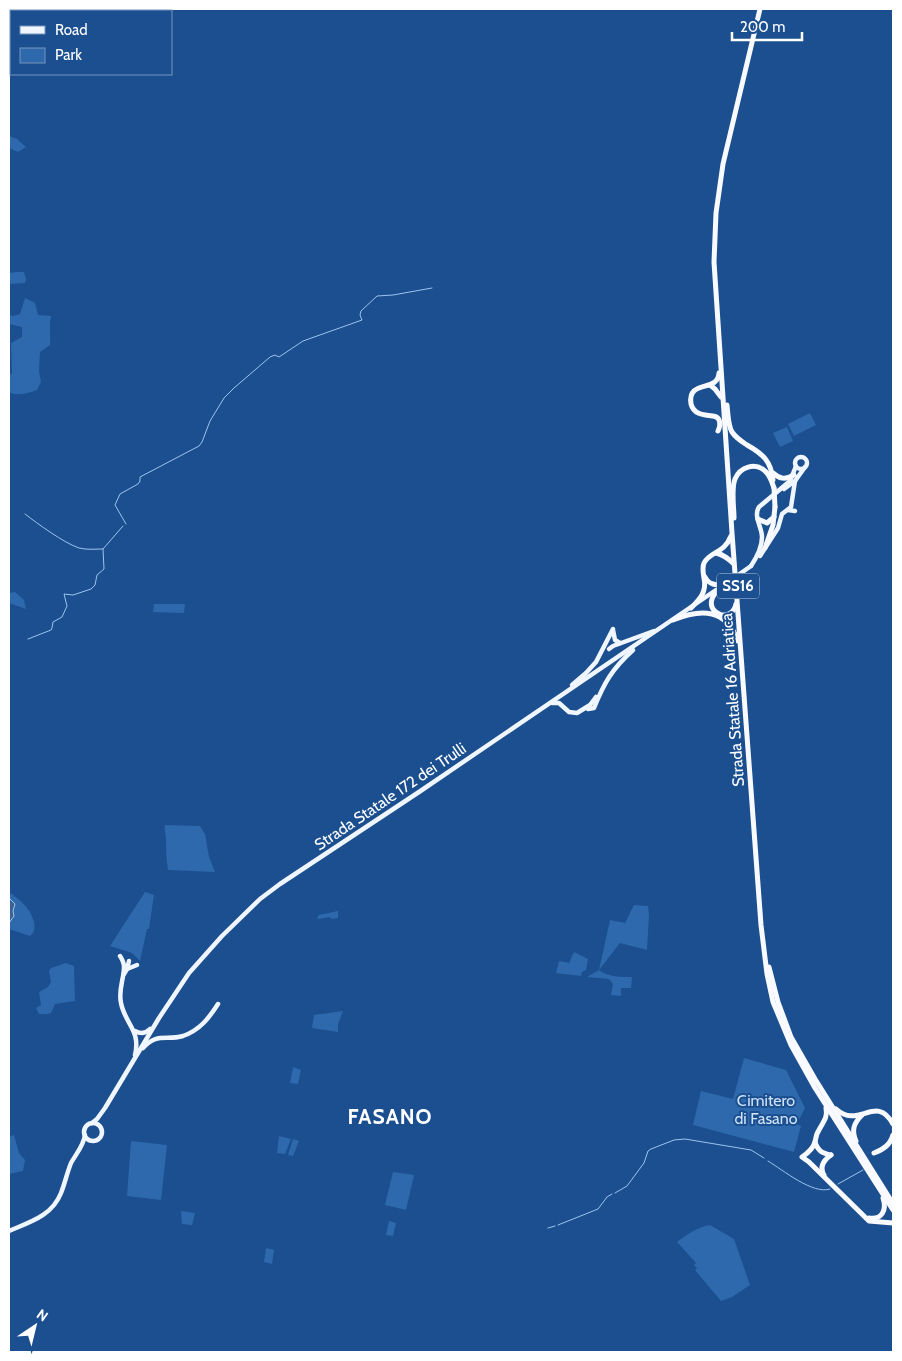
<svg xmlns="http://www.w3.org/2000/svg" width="902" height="1361" viewBox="0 0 902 1361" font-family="Cabin,sans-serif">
	<rect width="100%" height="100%" fill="#1b4f8f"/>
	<!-- green -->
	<g fill="#2e69ad">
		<polygon points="9,136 17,139 26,147 18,152 9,148"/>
		<polygon points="17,272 24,272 26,279 25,283 9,284 9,273"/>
		<path d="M25 298 35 303 38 315 51 316C49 326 51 335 50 345L40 352 39 371 41 382 37 390C28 393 17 397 9 392V376L12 373 11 343 22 337V327L9 324V315L13 316 20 314Z"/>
		<polygon points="810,413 816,425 794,436 788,424"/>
		<polygon points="787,427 793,441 780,447 773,433"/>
		<polygon points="15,592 24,600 26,609 9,603 9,593"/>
		<polygon points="154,604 185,604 184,613 153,612"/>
		<path d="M165 825 200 826 205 834 209 857 215 872 168 870C166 859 166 848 166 837 165 832 164 829 165 825Z"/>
		<path d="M9 892C20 900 30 907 34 922 35 928 35 932 30 936L9 929Z"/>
		<polygon points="145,892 154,895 149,929 147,929 140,961 132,953 110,946"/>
		<path d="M634 905 648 906 649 915 647 950 620 943 599 970C607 977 622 977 632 977L631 988H621V996L611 995 613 984 609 979 587 977 599 970 610 920 625 923Z"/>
		<polygon points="338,911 338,918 331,919 330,917 319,919 317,918 319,915"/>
		<polygon points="574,952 588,959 586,970 582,972 581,976 556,973 559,961 569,963"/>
		<polygon points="66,963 74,966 75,1001 55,1004 51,1013 47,1014 39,1014 36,1008 41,1005 39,992 48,987 51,982 49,971 51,968"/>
		<polygon points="343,1011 338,1024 338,1032 312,1028 314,1015"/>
		<polygon points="744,1058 786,1070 805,1108 797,1124 801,1126 794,1152 693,1125 701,1091 733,1099"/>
		<polygon points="293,1067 301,1070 298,1084 290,1083"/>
		<polygon points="14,1135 19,1153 25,1160 23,1171 9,1174 9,1137"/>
		<polygon points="279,1136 291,1139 285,1154 277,1153"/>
		<polygon points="293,1139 299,1141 293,1156 288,1155"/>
		<polygon points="131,1141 167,1145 161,1200 127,1196"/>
		<polygon points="393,1172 414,1175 406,1210 385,1205"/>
		<polygon points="181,1211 195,1213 192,1225 182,1224"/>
		<polygon points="389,1221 396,1223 393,1236 386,1235"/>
		<path d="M710 1225 734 1239 750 1285 732 1297 721 1301 695 1270 697 1268 694 1265 696 1263 677 1242C686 1235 697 1227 710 1225Z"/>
		<polygon points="266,1248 274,1250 272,1264 264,1262"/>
	</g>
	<!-- water -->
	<polygon fill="#3c6290" stroke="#9cc4f0" points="9,898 15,904 13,911 14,916 9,923"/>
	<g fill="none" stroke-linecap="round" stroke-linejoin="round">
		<!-- stream -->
		<g stroke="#9cc4f0" stroke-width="1">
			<path d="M25 514C38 524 64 543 79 548 87 550 95 549 103 549L123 526"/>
			<polyline points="126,524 115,505 120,494 138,484 140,481 140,477 199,446 202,442 210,421 224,398 234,388 270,357 275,355 279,357 303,341 362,320 360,315 361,311 377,296 393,295 432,288"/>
			<polyline points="28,639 51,630 52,628 53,622 62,617 67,606 64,594 73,595 91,589 95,585 97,575 104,569 103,549"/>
			<path d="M768 1161C783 1170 813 1195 830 1189"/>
			<polyline points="838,1184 863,1170"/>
			<polyline points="615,1193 627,1186 644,1163 648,1151 651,1149 674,1140 685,1139 751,1150 764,1158"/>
			<polyline points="558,1225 598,1209 607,1197 612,1194"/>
			<polyline points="548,1228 555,1226"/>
		</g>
		<!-- primary -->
		<g stroke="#f0f6ff" stroke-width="4.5">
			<circle cx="801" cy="463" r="6"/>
			<polyline points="784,489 795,481 805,467"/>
			<polyline points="788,510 795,511"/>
			<polyline points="760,556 778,528 782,514 791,507 795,481"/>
			<path d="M751 566C757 557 762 548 762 537 762 527 753 516 759 507L790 481 796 466"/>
			<polyline points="613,630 615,640 620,643"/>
			<polyline points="609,649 613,646 654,631"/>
			<polyline points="572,685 586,673 596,662 613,629"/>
			<polyline points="552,703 559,703 569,712 577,713 590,705 596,697"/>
			<path d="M588 709 594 708C604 683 612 669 633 650"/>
			<path d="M120 956C122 959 124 963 124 967 124 979 118 990 121 1003 125 1024 141 1030 135 1055"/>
			<polyline points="127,969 137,965"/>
			<polyline points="124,974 127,969 129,961"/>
			<path d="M135 1031C140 1034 145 1034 150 1029"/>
			<path d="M143 1048C157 1032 166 1041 183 1036 200 1030 209 1018 218 1004"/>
			<circle cx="93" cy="1132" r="9"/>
			<polyline points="92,1123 97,1119 105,1108 159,1018 189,973 222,936 260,899 280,884 419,792 716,590"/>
			<path d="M9 1231C30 1222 52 1216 61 1193 65 1183 67 1173 71 1163 76 1154 84 1145 85 1135"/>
		</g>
		<!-- trunk -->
		<g stroke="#f8faff" stroke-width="5">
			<polyline points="760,9 723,164 716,213 714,262 732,533 761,925 767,974 773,1002 791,1045 815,1088 893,1210"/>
			<polyline points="710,385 715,389 721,397"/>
			<path d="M727 405C728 414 728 425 732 432 736 438 741 441 747 445 763 454 771 461 773 480"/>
			<path d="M718 431C721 425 721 417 713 416 704 415 694 415 691 404 687 379 718 393 719 373"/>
			<path d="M773 473C780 479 785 480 794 475"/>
			<path d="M734 518C734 507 731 489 735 479 740 467 755 462 765 471 770 475 772 482 774 488"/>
			<polyline points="758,519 767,523 774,517"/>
			<polyline points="765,548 773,525 775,507"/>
			<path d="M716 553C724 555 728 558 734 564"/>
			<path d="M705 577C709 585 716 585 724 585"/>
			<path d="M719 589C716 592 713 596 712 599 707 615 732 623 736 604"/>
			<path d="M691 608C700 599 707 592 704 578 703 572 702 568 704 563 710 551 724 554 731 536"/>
			<path d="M673 620C702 608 726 609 738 641"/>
			<polyline points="769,967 778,1002 791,1037 815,1079 892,1202"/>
			<path d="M826 1108C828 1118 823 1122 819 1130 816 1134 816 1138 815 1142 813 1149 808 1153 802 1157L809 1162 869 1221 893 1223"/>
			<path d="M836 1109C859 1130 876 1093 893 1124"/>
			<path d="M856 1141C851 1130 854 1123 862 1115"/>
			<path d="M815 1142C818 1151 822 1153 831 1155"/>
			<path d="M874 1153C884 1149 890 1145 893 1135"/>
			<path d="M824 1175C819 1167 824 1160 831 1155"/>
			<path d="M869 1218C882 1220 887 1210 883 1198"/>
		</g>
		<!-- primary-bridge -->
		<polyline stroke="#f0f6ff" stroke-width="4.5" points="724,585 751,566"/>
		<!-- trunk-bridge -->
		<polyline stroke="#f8faff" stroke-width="5" points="774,488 775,507"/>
	</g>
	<g text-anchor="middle" stroke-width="4" stroke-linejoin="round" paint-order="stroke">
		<!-- shield labels -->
		<rect fill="#1b4f8f" stroke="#bbcadd" stroke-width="1" x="717" y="573.5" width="42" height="25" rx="4"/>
		<g font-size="15" font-weight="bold" fill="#fff">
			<text x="738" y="591">SS16</text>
		</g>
		<!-- street labels -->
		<g font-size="16" fill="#fff" stroke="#1b4f8f">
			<text transform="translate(732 700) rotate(-94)" y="6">Strada Statale 16 Adriatica</text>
			<text transform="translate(390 796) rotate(-34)" y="6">Strada Statale 172 dei Trulli</text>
		</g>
		<!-- park labels -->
		<g font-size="16" fill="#cfe3fa" stroke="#1b4f8f">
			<text x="766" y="1106">Cimitero<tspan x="766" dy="18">di Fasano</tspan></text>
		</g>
		<!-- district labels -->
		<g font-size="21" font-weight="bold" letter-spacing="1" fill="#fff" stroke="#1b4f8f">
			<text x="390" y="1124">FASANO</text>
		</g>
	</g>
	<!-- border -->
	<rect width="902" height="1361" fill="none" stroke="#ffffff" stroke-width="20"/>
	<!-- legend -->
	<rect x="10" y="10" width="162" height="65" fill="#1b4f8f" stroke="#7695bc"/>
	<rect x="20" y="26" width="25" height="8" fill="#f0f6ff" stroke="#7695bc"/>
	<text x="55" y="35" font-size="15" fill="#ffffff">Road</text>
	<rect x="20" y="48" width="25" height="15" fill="#2e69ad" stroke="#7695bc"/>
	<text x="55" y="60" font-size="15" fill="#ffffff">Park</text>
	<!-- north arrow -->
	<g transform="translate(35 1326) rotate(35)" stroke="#1b4f8f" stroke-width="4" paint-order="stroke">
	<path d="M0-4L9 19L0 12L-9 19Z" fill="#ffffff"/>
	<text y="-8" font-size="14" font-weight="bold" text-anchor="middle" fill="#ffffff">N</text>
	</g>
	<!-- scale -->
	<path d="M732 32v8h70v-8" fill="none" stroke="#ffffff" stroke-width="2.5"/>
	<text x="740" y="32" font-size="15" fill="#ffffff" stroke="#1b4f8f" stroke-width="4" paint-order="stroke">200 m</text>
</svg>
